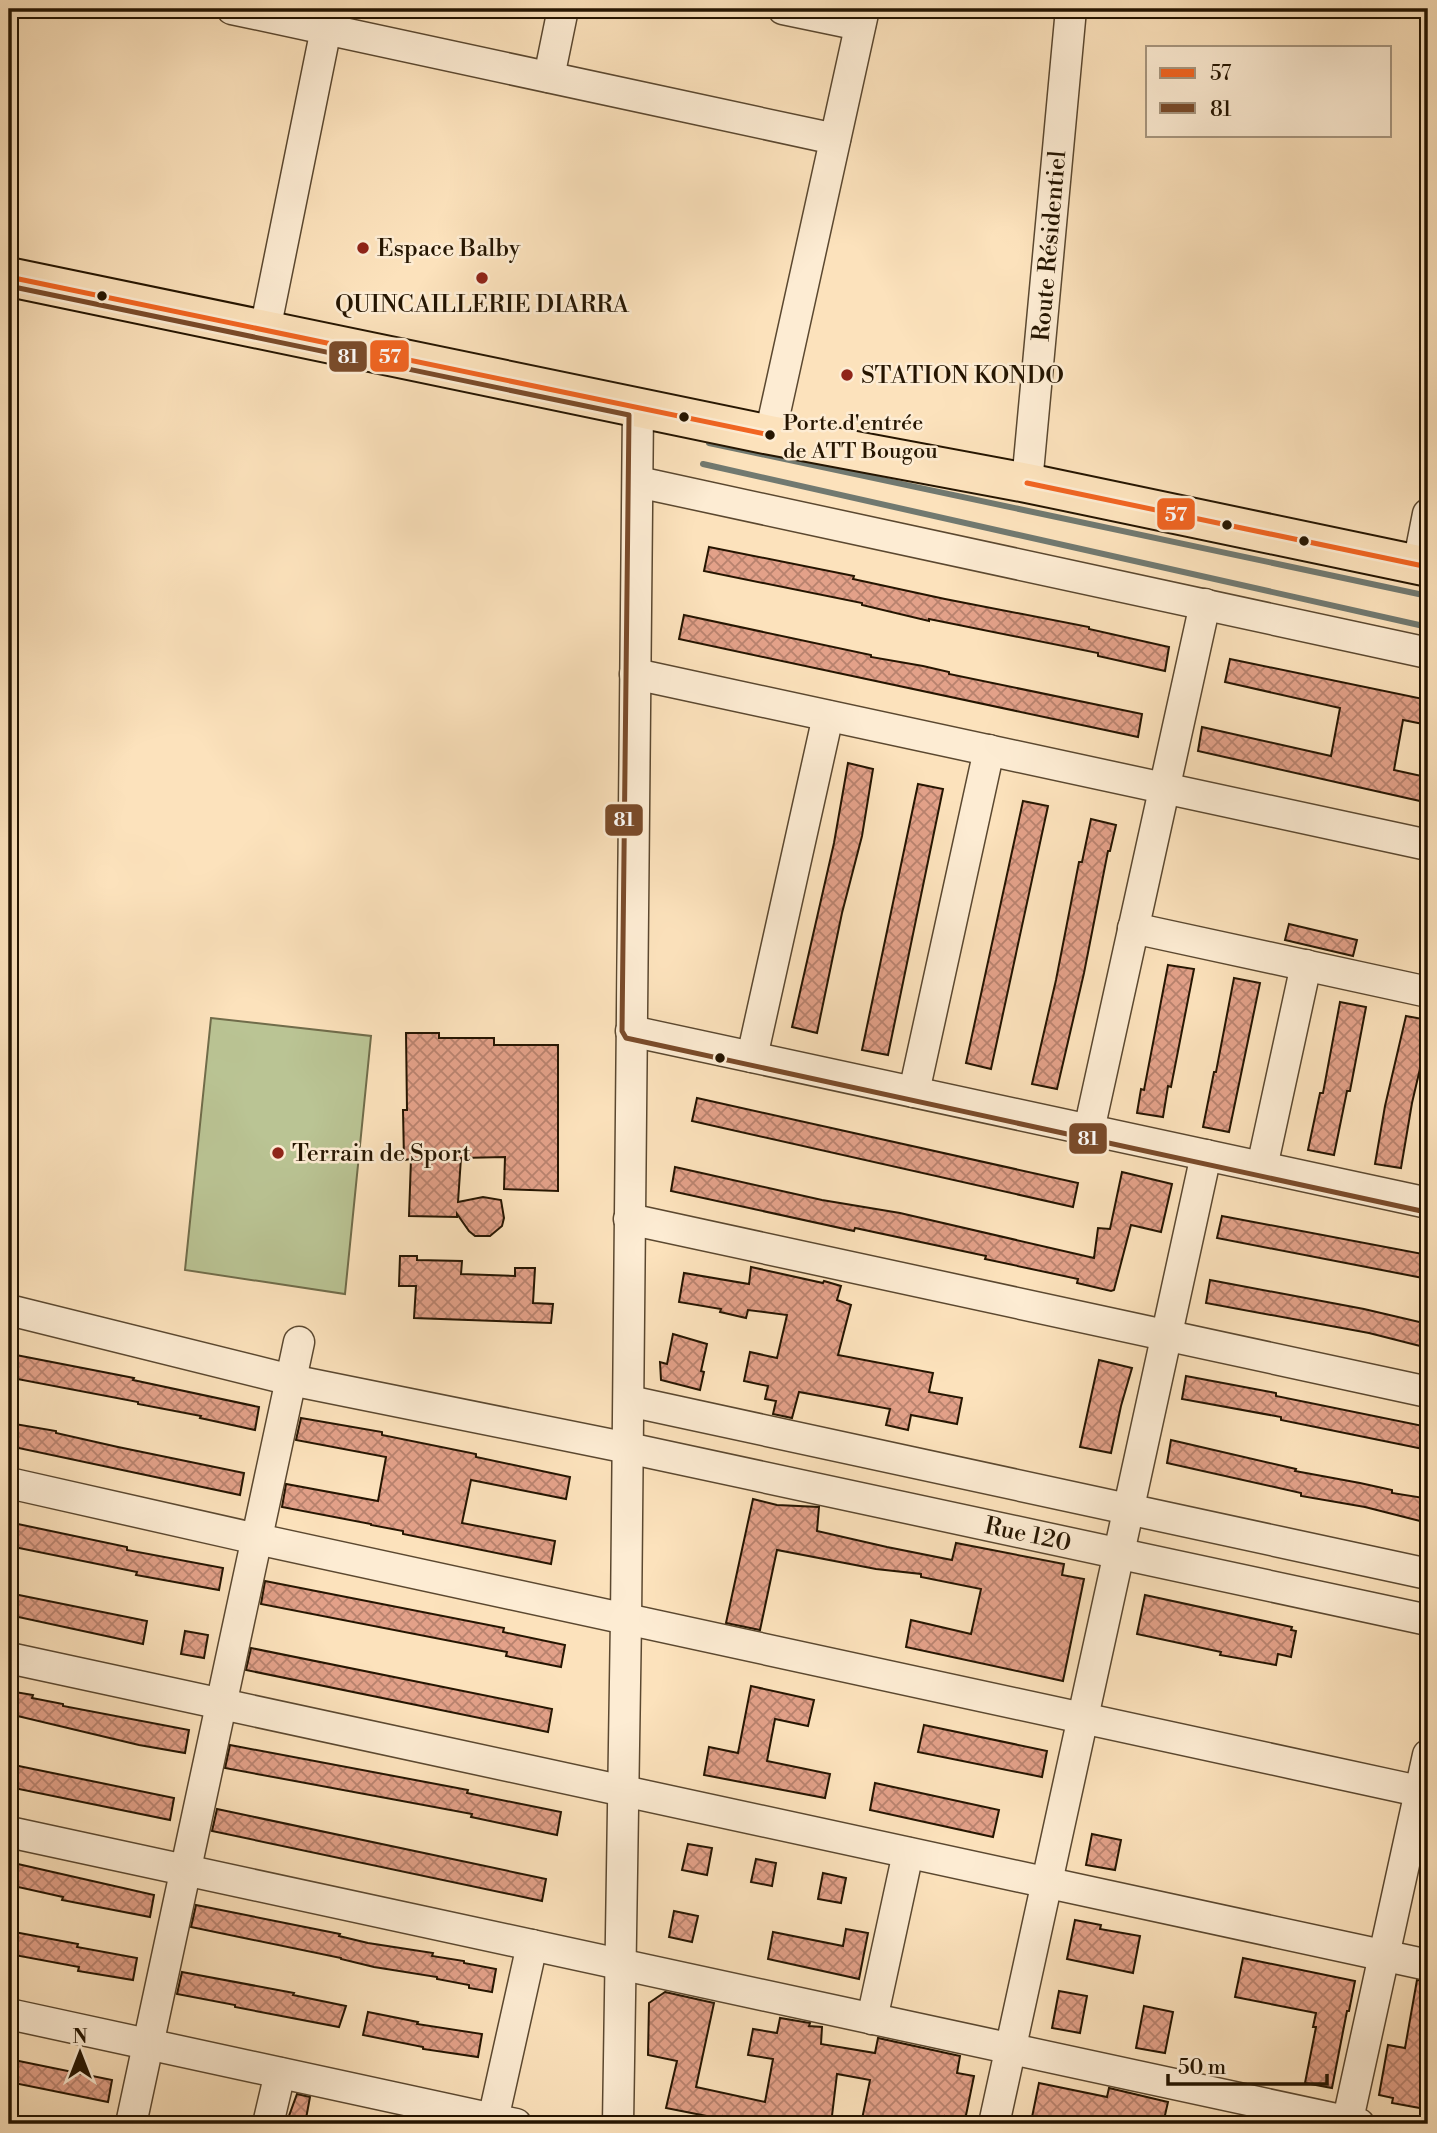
<svg xmlns="http://www.w3.org/2000/svg" width="1437" height="2133" viewBox="0 0 1437 2133" font-family="'Libre Bodoni',serif">
	<defs>
		<pattern id="building-cross-hatch" width="8" height="8" patternUnits="userSpaceOnUse" patternTransform="scale(1.75)"><rect width="8" height="8" fill="#e3a189"/><path d="M0 0l8 8M0 8l8-8" fill="none" stroke="#b8826e"/></pattern>
	</defs>
	<rect width="100%" height="100%" fill="#fce2bc"/>
	<filter id="stains"><feTurbulence type="fractalNoise" baseFrequency=".00286" numOctaves="4"/><feColorMatrix values="0 0 0 0 .2 0 0 0 0 .09 0 0 0 0 .02 0 0 0 .5 -.17"/></filter>
	<radialGradient id="worn" r=".72"><stop offset=".6" stop-color="#630" stop-opacity="0"/><stop offset="1" stop-color="#630" stop-opacity=".3"/></radialGradient>
	<!-- grass -->
	<polygon fill="#bac494" stroke="#706c4a" stroke-width="2" points="211,1018 371,1036 345,1294 185,1270"/>
	<g fill="none" stroke-linecap="round" stroke-linejoin="round">
		<!-- stream -->
		<g stroke="#717970" stroke-width="6">
			<polyline points="709,443 1428,596"/>
			<polyline points="703,464 1428,627"/>
		</g>
	</g>
	<!-- building -->
	<g fill="url(#building-cross-hatch)" stroke="#251501" stroke-width="2">
		<polygon points="709,547 854,576 853,579 945,599 1089,627 1089,629 1169,647 1165,671 1098,656 1098,653 929,619 929,621 862,605 862,603 704,571"/>
		<polygon points="684,615 871,655 871,657 923,666 949,672 949,674 1142,714 1138,737 679,639"/>
		<polygon points="1230,659 1428,700 1428,725 1403,720 1394,770 1426,777 1420,801 1198,751 1202,727 1331,756 1340,708 1225,682"/>
		<polygon points="848,763 873,769 862,836 842,913 817,1033 792,1027 834,843"/>
		<polygon points="918,784 943,789 888,1055 862,1050"/>
		<polygon points="1023,801 1048,806 991,1069 966,1063"/>
		<polygon points="1091,819 1116,825 1110,851 1108,851 1084,973 1057,1089 1032,1084 1056,980 1079,862 1082,862"/>
		<polygon points="1289,924 1357,940 1353,956 1285,940"/>
		<polygon points="1168,965 1194,969 1171,1087 1168,1086 1163,1117 1137,1113 1141,1089 1144,1090"/>
		<polygon points="1234,978 1260,983 1229,1132 1203,1127 1214,1072 1216,1072"/>
		<polygon points="1340,1002 1366,1007 1350,1091 1347,1091 1334,1155 1308,1150 1320,1093 1323,1093"/>
		<polygon points="1406,1016 1428,1020 1428,1044 1426,1043 1412,1103 1401,1168 1375,1164 1385,1106"/>
		<polygon points="406,1033 439,1033 439,1038 494,1038 494,1045 558,1045 558,1191 504,1189 505,1157 461,1158 458,1202 483,1197 501,1200 504,1218 502,1226 490,1236 475,1236 469,1231 457,1214 457,1217 409,1216 411,1159 404,1160 403,1110 407,1110"/>
		<polygon points="697,1098 1078,1183 1073,1207 692,1121"/>
		<polygon points="675,1167 822,1200 900,1213 1094,1258 1098,1228 1110,1229 1122,1172 1172,1184 1161,1232 1131,1225 1114,1290 1111,1291 1077,1283 1078,1279 985,1259 986,1256 855,1228 854,1231 671,1191"/>
		<polygon points="1222,1216 1428,1255 1428,1279 1217,1238"/>
		<polygon points="400,1256 417,1256 417,1260 462,1261 461,1274 515,1276 515,1268 535,1268 533,1303 553,1304 551,1323 414,1318 416,1286 399,1286"/>
		<polygon points="751,1267 823,1283 824,1281 841,1286 837,1300 851,1305 838,1355 933,1373 929,1392 962,1398 957,1424 911,1415 908,1430 886,1425 890,1409 799,1392 792,1418 773,1414 776,1401 765,1399 768,1386 744,1381 750,1352 777,1358 787,1315 748,1310 746,1318 720,1312 721,1309 679,1302 684,1273 749,1284"/>
		<polygon points="1210,1280 1364,1309 1428,1324 1424,1347 1369,1333 1206,1303"/>
		<polygon points="673,1334 707,1344 701,1371 704,1372 700,1390 661,1380 660,1362 667,1364"/>
		<polygon points="16,1355 134,1378 133,1380 259,1407 255,1430 200,1418 201,1416 138,1404 138,1402 12,1378"/>
		<polygon points="1099,1360 1132,1368 1121,1406 1111,1453 1080,1447"/>
		<polygon points="1186,1376 1276,1393 1276,1396 1428,1427 1428,1450 1281,1420 1281,1417 1182,1399"/>
		<polygon points="301,1418 382,1432 382,1435 476,1454 476,1457 570,1477 566,1499 471,1480 462,1523 555,1541 551,1564 403,1534 403,1531 371,1525 371,1524 282,1507 286,1484 378,1501 386,1457 296,1440"/>
		<polygon points="9,1423 56,1431 56,1433 118,1447 244,1473 240,1495 9,1446"/>
		<polygon points="1171,1440 1296,1469 1295,1471 1360,1483 1392,1490 1392,1493 1424,1498 1420,1521 1365,1507 1301,1496 1301,1493 1167,1463"/>
		<polygon points="753,1499 777,1505 819,1507 817,1531 887,1547 952,1560 956,1543 1064,1564 1062,1575 1084,1579 1063,1681 906,1647 911,1620 971,1634 981,1589 921,1577 921,1574 876,1569 777,1550 760,1630 726,1623"/>
		<polygon points="13,1523 127,1547 127,1550 223,1568 219,1590 136,1575 137,1572 9,1546"/>
		<polygon points="265,1581 504,1628 503,1632 565,1645 561,1667 506,1656 507,1652 261,1604"/>
		<polygon points="9,1593 147,1621 143,1644 9,1615"/>
		<polygon points="1145,1595 1292,1627 1291,1630 1296,1631 1291,1657 1278,1654 1276,1665 1220,1655 1221,1652 1137,1634"/>
		<polygon points="185,1631 208,1635 204,1658 181,1654"/>
		<polygon points="251,1648 552,1709 548,1732 246,1670"/>
		<polygon points="751,1686 814,1700 808,1726 775,1719 767,1761 830,1774 825,1798 704,1775 709,1747 738,1753"/>
		<polygon points="9,1691 33,1695 32,1698 63,1704 63,1706 189,1730 185,1753 139,1745 9,1714"/>
		<polygon points="924,1725 1047,1751 1042,1777 918,1752"/>
		<polygon points="230,1745 468,1790 467,1793 561,1812 557,1835 471,1817 472,1814 225,1768"/>
		<polygon points="9,1764 174,1798 170,1820 9,1787"/>
		<polygon points="875,1783 999,1810 993,1837 870,1810"/>
		<polygon points="217,1809 546,1879 542,1901 212,1831"/>
		<polygon points="1092,1834 1121,1840 1115,1870 1086,1865"/>
		<polygon points="688,1844 712,1848 707,1875 682,1870"/>
		<polygon points="756,1859 776,1863 772,1886 751,1882"/>
		<polygon points="9,1862 154,1895 150,1917 62,1900 63,1897 9,1885"/>
		<polygon points="823,1873 846,1878 841,1903 818,1899"/>
		<polygon points="196,1905 340,1934 339,1936 368,1943 433,1953 432,1956 464,1961 464,1963 496,1969 492,1992 469,1988 469,1985 437,1979 437,1977 374,1967 341,1959 341,1958 191,1927"/>
		<polygon points="674,1911 698,1916 692,1942 669,1937"/>
		<polygon points="1075,1920 1101,1925 1100,1929 1140,1936 1133,1973 1067,1959"/>
		<polygon points="846,1929 868,1933 859,1979 768,1959 773,1932 843,1946"/>
		<polygon points="9,1931 78,1944 77,1947 137,1958 133,1980 78,1971 79,1967 9,1954"/>
		<polygon points="1243,1958 1355,1981 1349,2011 1347,2011 1332,2088 1305,2083 1316,2027 1313,2027 1316,2013 1235,1997"/>
		<polygon points="182,1972 294,1993 293,1995 346,2006 339,2027 235,2007 235,2005 177,1994"/>
		<polygon points="1417,1980 1428,1982 1428,2065 1420,2108 1392,2103 1393,2098 1379,2095 1388,2045 1405,2048"/>
		<polygon points="1059,1991 1087,1996 1080,2033 1052,2028"/>
		<polygon points="665,1992 714,2003 696,2087 765,2102 773,2059 748,2055 753,2029 777,2033 780,2018 810,2023 809,2026 822,2027 821,2044 875,2053 878,2038 960,2056 957,2073 974,2076 965,2120 945,2116 944,2124 861,2124 870,2080 837,2074 831,2124 757,2124 723,2116 722,2119 666,2108 677,2061 648,2055 649,2003"/>
		<polygon points="1144,2006 1173,2012 1165,2053 1136,2048"/>
		<polygon points="368,2012 418,2022 417,2024 482,2034 478,2057 423,2049 423,2047 363,2035"/>
		<polygon points="9,2059 112,2080 108,2102 9,2082"/>
		<polygon points="1039,2083 1107,2097 1109,2088 1168,2102 1163,2124 1042,2124 1031,2122"/>
		<polygon points="297,2094 310,2097 305,2124 286,2124"/>
	</g>
	<g fill="none" stroke-linecap="round" stroke-linejoin="round">
		<!-- minor casing -->
		<g stroke="#5b4830" stroke-width="33">
			<g id="minor">
				<polyline points="232,9 835,139"/>
				<polyline points="783,9 860,25"/>
				<polyline points="549,77 563,9"/>
				<polyline points="265,330 330,9"/>
				<polyline points="770,435 864,9"/>
				<polyline points="638,482 1428,653"/>
				<polyline points="1027,483 1071,9"/>
				<polyline points="1418,565 1428,514"/>
				<polyline points="635,674 1428,845"/>
				<polyline points="1133,928 1428,992"/>
				<polyline points="631,1031 1428,1203"/>
				<polyline points="752,1057 828,716"/>
				<polyline points="914,1092 989,750"/>
				<polyline points="1089,1130 1205,604"/>
				<polyline points="1262,1167 1306,965"/>
				<polyline points="629,1219 1428,1392"/>
				<polyline points="9,1310 291,1380 628,1448 1428,1620"/>
				<polyline points="629,1401 1428,1574"/>
				<polyline points="9,1483 257,1539 1428,1793"/>
				<polyline points="9,1658 1428,1965"/>
				<polyline points="9,1832 1359,2124"/>
				<polyline points="9,2014 516,2124"/>
				<polyline points="872,2019 908,1853"/>
				<polyline points="131,2124 299,1342"/>
				<polyline points="268,2124 280,2073"/>
				<polyline points="492,2124 532,1945"/>
				<polyline points="618,2124 626,1619 638,408"/>
				<polyline points="994,2124 1206,1155"/>
				<polyline points="1347,2124 1428,1755"/>
			</g>
		</g>
		<!-- highway casing -->
		<g stroke="#251501" stroke-width="42">
			<polyline id="highway" points="9,277 770,435 1027,483 1428,567"/>
		</g>
		<!-- minor -->
		<use href="#minor" stroke="#fdecd3" stroke-width="30"/>
		<!-- highway -->
		<use href="#highway" stroke="#fce2bc" stroke-width="38"/>
		<!-- bus-1 casing -->
		<g stroke="#fdecd3" stroke-width="10">
			<g id="bus-1">
				<polyline points="9,277 770,435"/>
				<polyline points="1027,483 1428,567"/>
			</g>
		</g>
		<!-- bus-2 casing -->
		<g stroke="#fdecd3" stroke-width="10">
			<polyline id="bus-2" points="9,286 629,415 622,1031 626,1038 1426,1212"/>
		</g>
		<!-- bus-1 -->
		<use href="#bus-1" stroke="#f26522" stroke-width="5"/>
		<!-- bus-2 -->
		<use href="#bus-2" stroke="#7a4b2a" stroke-width="5"/>
	</g>
	<!-- markers -->
	<g fill="#8f2418" stroke="#fdecd3" stroke-width="2.5">
		<circle cx="363" cy="248" r="7"/>
		<circle cx="482" cy="278" r="7"/>
		<circle cx="847" cy="375" r="7"/>
		<circle cx="278" cy="1153" r="7"/>
	</g>
	<g fill="#251501" stroke="#fdecd3" stroke-width="2.5">
		<circle cx="102" cy="296" r="6"/>
		<circle cx="684" cy="417" r="6"/>
		<circle cx="770" cy="435" r="6"/>
		<circle cx="1227" cy="525" r="6"/>
		<circle cx="1304" cy="541" r="6"/>
		<circle cx="720" cy="1058" r="6"/>
	</g>
	<g text-anchor="middle" stroke-width="5" stroke-linejoin="round" paint-order="stroke">
		<!-- bus labels -->
		<g font-size="22" fill="#251501" stroke="#fdecd3" text-anchor="start">
			<text x="783" y="430">Porte d'entrée<tspan x="783" dy="28">de ATT Bougou</tspan></text>
		</g>
		<!-- street labels -->
		<g font-size="24" fill="#251501" stroke="#fdecd3">
			<text transform="translate(1049 246) rotate(-85)" y="8">Route Résidentiel</text>
			<text transform="translate(1028 1534) rotate(12)" y="8">Rue 120</text>
		</g>
		<!-- poi labels -->
		<g font-size="24" fill="#251501" stroke="#fdecd3" text-anchor="start">
			<text x="377" y="256">Espace Balby</text>
			<text x="482" y="312" text-anchor="middle">QUINCAILLERIE DIARRA</text>
			<text x="861" y="383">STATION KONDO</text>
			<text x="292" y="1161">Terrain de Sport</text>
		</g>
	</g>
	<g stroke="#fdecd3" stroke-width="2.5">
		<rect x="369" y="339" width="41" height="34" rx="7" fill="#f26522"/>
		<rect x="328" y="340" width="40" height="33" rx="7" fill="#7a4b2a"/>
		<rect x="1156" y="497" width="40" height="34" rx="7" fill="#f26522"/>
		<rect x="604" y="803" width="40" height="34" rx="7" fill="#7a4b2a"/>
		<rect x="1068" y="1122" width="40" height="33" rx="7" fill="#7a4b2a"/>
	</g>
	<g font-size="19" text-anchor="middle" font-weight="bold" fill="#fff">
		<text x="390" y="363">57</text>
		<text x="348" y="363">81</text>
		<text x="1176" y="521">57</text>
		<text x="624" y="826">81</text>
		<text x="1088" y="1145">81</text>
	</g>
	<!-- margin -->
	<rect width="1437" height="2133" fill="none" stroke="#fce2bc" stroke-width="35"/>
	<rect x="10" y="10" width="1416" height="2112" fill="none" stroke="#251501" stroke-width="3.5"/>
	<rect x="18" y="18" width="1402" height="2098" fill="none" stroke="#251501" stroke-width="2"/>
	<!-- legend -->
	<rect x="1146" y="46" width="245" height="91" fill="#fdecd3" stroke="#a7967f" stroke-width="2"/>
	<rect x="1160" y="68" width="35" height="10" fill="#f26522" stroke="#a7967f" stroke-width="2"/>
	<text x="1210" y="80" font-size="21" fill="#251501">57</text>
	<rect x="1160" y="103" width="35" height="10" fill="#7a4b2a" stroke="#a7967f" stroke-width="2"/>
	<text x="1210" y="116" font-size="21" fill="#251501">81</text>
	<!-- north arrow -->
	<g transform="translate(80 2053)" stroke="#fdecd3" stroke-width="5" paint-order="stroke">
	<path d="M0-5L12 26L0 18L-12 26Z" fill="#251501"/>
	<text y="-10" font-size="19" font-weight="bold" text-anchor="middle" fill="#251501">N</text>
	</g>
	<!-- scale -->
	<path d="M1168 2074v10h159v-10" fill="none" stroke="#251501" stroke-width="3.5"/>
	<text x="1178" y="2074" font-size="21" fill="#251501" stroke="#fdecd3" stroke-width="5" paint-order="stroke">50 m</text>
	<rect width="100%" height="100%" filter="url(#stains)"/>
	<rect width="100%" height="100%" fill="url(#worn)"/>
</svg>
